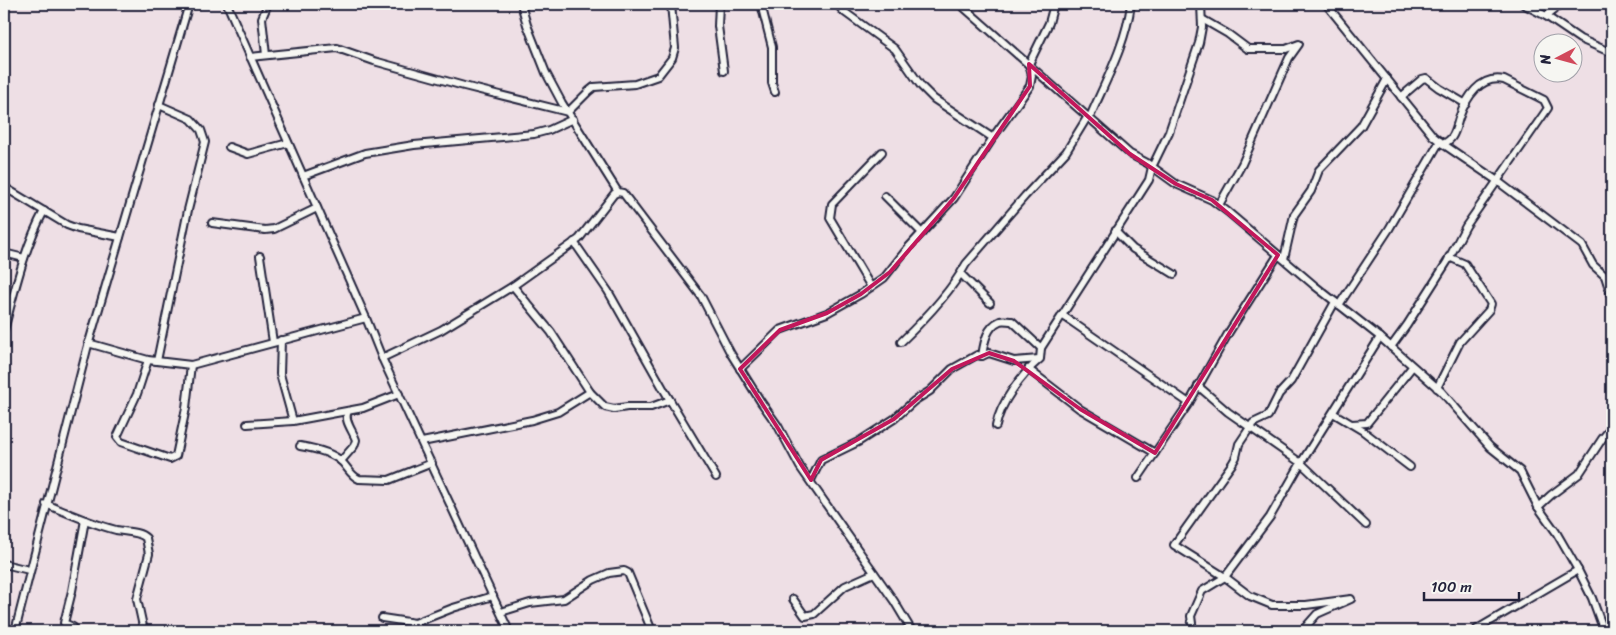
<svg xmlns="http://www.w3.org/2000/svg" width="1616" height="635" viewBox="0 0 1616 635" font-family="Sriracha,sans-serif">
	<rect width="100%" height="100%" fill="#eedfe5"/>
	<filter id="ink" filterUnits="userSpaceOnUse"><feTurbulence type="fractalNoise" baseFrequency=".02" numOctaves="2"/><feDisplacementMap in="SourceGraphic" scale="10" xChannelSelector="R" yChannelSelector="G"/><feConvolveMatrix kernelMatrix="1 2 1 2 8 2 1 2 1" color-interpolation-filters="sRGB"/></filter>
	<g filter="url(#ink)">
		<g fill="none" stroke-linecap="round" stroke-linejoin="round">
			<!-- minor casing -->
			<g stroke="#22223b" stroke-width="10">
				<g id="minor">
					<polyline points="227,4 366,318 382,358 509,631"/>
					<polyline points="521,4 527,25 546,73 562,103 618,192"/>
					<polyline points="719,4 718,26 724,71"/>
					<polyline points="761,4 772,47 772,83 775,92"/>
					<polyline points="837,4 843,11 895,49 921,86 934,99 993,138"/>
					<polyline points="960,4 1130,154 1147,163 1176,184 1212,200 1228,212 1315,286 1380,337 1441,391 1490,447 1520,471 1538,507 1556,532 1578,570 1592,598 1604,631"/>
					<polyline points="1326,4 1433,136 1443,144 1496,180 1582,245 1593,265 1605,276 1612,298"/>
					<polyline points="1523,4 1546,16 1580,39 1612,53"/>
					<polyline points="1546,16 1561,4"/>
					<polyline points="1202,19 1228,34 1248,49 1286,49 1299,44 1289,58 1242,164 1219,205"/>
					<polyline points="266,55 262,18 268,4"/>
					<polyline points="250,57 337,48 374,61 464,86 568,112 589,91 594,87 635,84 658,76 672,58 675,48 671,4"/>
					<polyline points="1401,97 1422,79 1426,78 1439,88 1466,104"/>
					<path d="M1090 117C1106 80 1126 44 1131 4"/>
					<polyline points="229,147 248,154 288,143"/>
					<polyline points="303,176 365,153 414,145 534,134 549,130 573,119"/>
					<polyline points="4,187 67,225 78,229 120,237"/>
					<polyline points="885,196 922,233"/>
					<polyline points="212,223 265,230 274,229 317,208"/>
					<polyline points="1115,231 1133,249 1174,274"/>
					<polyline points="574,242 608,291 664,390 716,477"/>
					<polyline points="4,253 24,258"/>
					<polyline points="260,256 273,342"/>
					<polyline points="1284,259 1294,215 1311,191 1319,170 1361,126 1387,79"/>
					<polyline points="961,274 990,303"/>
					<polyline points="513,286 551,332 590,392 605,407 614,409 627,407 651,407 670,400"/>
					<polyline points="871,287 830,218 832,204 882,152"/>
					<polyline points="1339,305 1389,229 1440,141"/>
					<polyline points="1062,315 1189,403"/>
					<path d="M4 330C15 290 24 248 44 211"/>
					<polyline points="281,340 280,374 293,421"/>
					<path d="M901 342C924 320 951 292 966 264L1025 196 1066 152 1088 116"/>
					<polyline points="88,343 148,360 191,365 366,318"/>
					<path d="M1391 347 1407 325 1447 262 1466 226 1548 108 1544 100 1504 80C1480 75 1466 98 1459 118 1457 124 1456 131 1452 137 1450 140 1447 142 1443 144"/>
					<path d="M982 356C984 344 986 327 1000 321 1003 320 1008 321 1012 321L1041 348"/>
					<polyline points="382,358 441,330 513,286 579,239 614,194 618,192 623,193 701,296 731,354 761,402 778,426 800,467 894,601 912,631"/>
					<polyline points="148,360 137,394 117,437 121,442 170,459 176,456 186,408 191,365"/>
					<polyline points="157,361 188,210 205,142 201,130 191,119 159,105"/>
					<polyline points="740,369 780,330 827,313 861,294 884,278 907,249 954,198 996,133 1030,86 1032,76 1029,64 1049,23 1054,4"/>
					<polyline points="1028,369 1080,409 1155,453"/>
					<polyline points="1198,386 1228,412 1301,463 1270,517 1225,577 1174,545 1232,464 1236,457 1239,444 1253,423 1268,416 1279,394 1291,381 1335,302"/>
					<polyline points="1437,388 1460,342 1489,310 1491,304 1465,264 1449,257"/>
					<polyline points="1333,413 1363,431 1410,467"/>
					<polyline points="247,424 293,421 363,408 399,394"/>
					<polyline points="1352,424 1367,423 1412,367"/>
					<path d="M996 426C1000 403 1022 374 1040 359L1041 348 1149 180 1152 167 1169 132 1199 43 1202 27 1201 4"/>
					<polyline points="422,442 532,420 558,412 590,392"/>
					<path d="M300 446C312 448 333 453 342 462 348 468 351 476 359 479L389 480 432 463"/>
					<path d="M341 461 354 446 356 440C353 431 343 420 348 411"/>
					<polyline points="1138,478 1189,403 1229,332 1278,255"/>
					<polyline points="811,480 821,460 858,442 894,419 914,401 930,391 952,369 977,355 982,356 989,353 1014,361 1039,359"/>
					<path d="M46 504C69 514 92 524 116 530 126 532 139 531 146 538L149 554 137 599 144 631"/>
					<polyline points="1538,507 1551,495 1579,474 1602,439 1612,427"/>
					<polyline points="1366,525 1301,463 1380,337"/>
					<polyline points="4,564 29,570"/>
					<polyline points="793,599 805,616 814,614 845,586 874,573"/>
					<polyline points="501,612 530,603 564,599 593,580 609,573 624,571 628,573 652,631"/>
					<polyline points="382,618 415,623 453,608 493,596"/>
					<polyline points="1477,629 1578,570"/>
					<polyline points="15,631 87,349 189,4"/>
					<polyline points="74,631 73,627 64,623 72,591 85,520"/>
					<polyline points="1193,631 1191,616 1202,591 1225,577 1250,596 1272,605 1306,605 1351,599 1317,614 1302,631"/>
				</g>
			</g>
			<!-- minor -->
			<use href="#minor" stroke="#f6f6f2" stroke-width="6"/>
		</g>
	</g>
	<!-- marked area -->
	<path fill="none" stroke="#c2185b" stroke-width="4" stroke-linejoin="round" d="M1029 64 1130 154 1176 184 1212 200 1278 255 1155 453 1080 409 1014 361 989 353 952 369 894 419 821 460 811 480 740 369 780 330 827 313 861 294 890 272 954 198 1030 86Z"/>
	<!-- margin -->
	<rect width="1616" height="635" fill="none" stroke="#f6f6f2" stroke-width="20"/>
	<rect x="10" y="10" width="1596" height="615" fill="none" stroke="#22223b" stroke-width="2" filter="url(#ink)"/>
	<!-- north arrow -->
	<g transform="translate(1558 58) rotate(264)"><circle r="24" fill="#f6f6f2" stroke="#a1a1a9"/>
	<path d="M0-4L9 19L0 12L-9 19Z" fill="#d1495b"/>
	<text y="-8" font-size="14" font-weight="bold" text-anchor="middle" fill="#22223b">N</text>
	</g>
	<!-- scale -->
	<path d="M1424 592v8h95v-8" fill="none" stroke="#22223b" stroke-width="2.5"/>
	<text x="1431" y="592" font-size="15" fill="#22223b" stroke="#f6f6f2" stroke-width="4" paint-order="stroke">100 m</text>
</svg>
